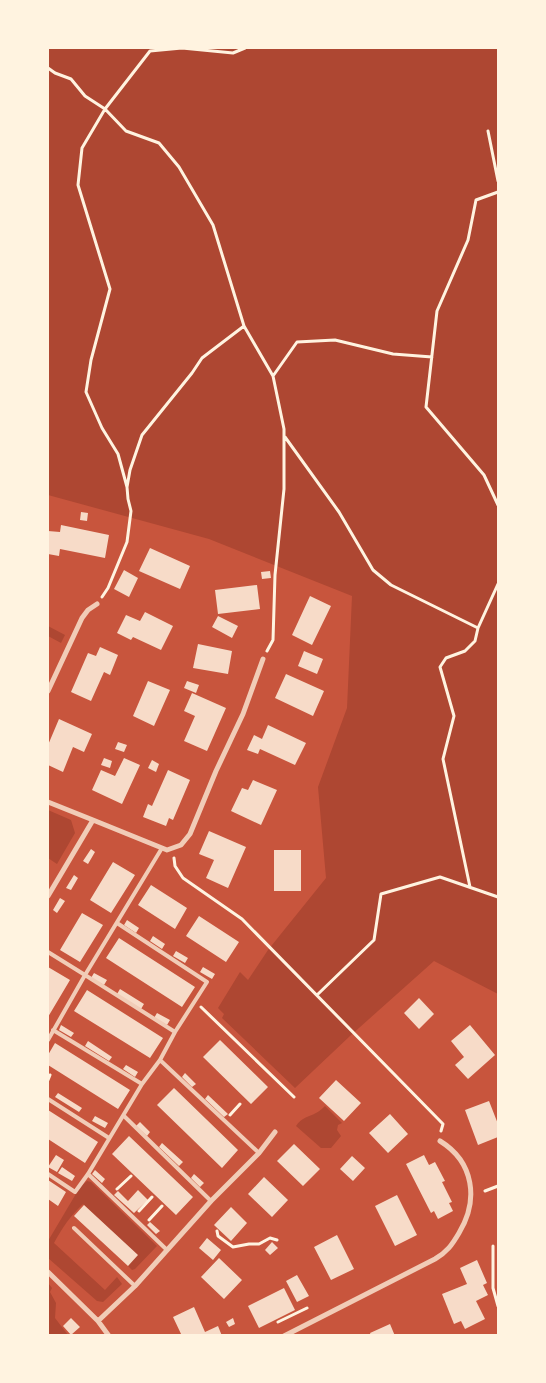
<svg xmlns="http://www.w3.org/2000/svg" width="546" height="1383" font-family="Lato,sans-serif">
<rect width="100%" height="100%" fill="#c8553d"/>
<path fill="#ae4732" d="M48,48h450v946l-64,-33 -84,75 -55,52 -73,-70 2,-4 -6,-6 22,-36 8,8 20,-30 58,-72 -8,-91 29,-79 5,-112 -143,-57 -161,-44z
M48,626l17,9 -4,8 -13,-7z
M48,810l23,10 4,13 -18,31 -9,-6z
M325,1106l17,17 -4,2 -1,5 4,6 -10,12h-10l-25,-22c8,-12 18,-8 29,-20z
M87,1181l4,1 66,64 -22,23 -3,1 -4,-4 9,-11 -54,-51c-12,11 -21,24 -29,39l51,47 12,-13 5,7 -19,18 -6,-1 -49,-43v-17l32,-54z
M48,1283l4,5 -2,4 6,11 -1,15 13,17h-20z"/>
<path fill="#f7dbc8" d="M81,512l7,1 -1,8 -7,-1z
M61,525l48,10 -4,23 -45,-9 -1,7 -11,-2v-23l12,1z
M150,548l40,18 -10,23 -41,-18z
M124,570l14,8 -9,19 -15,-8z
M270,571l1,7 -9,1 -1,-7z
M257,585l3,24 -42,5 -3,-24z
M310,596l21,10 -19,39 -20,-10z
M145,612l28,14 -12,24 -28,-13 -2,3 -14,-7 9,-18 14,6z
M218,616l20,10 -6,12 -20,-11z
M198,644l34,7 -4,23 -35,-6z
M100,647l18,8 -8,20 -6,-3 -13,29 -20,-9 17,-39 8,3z
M304,651l19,8 -6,15 -19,-8z
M286,674l38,17 -11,25 -38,-18z
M148,681l22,9 -16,36 -21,-10z
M187,681l12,4 -3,8 -12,-5z
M192,693l34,15 -19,43 -23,-10 11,-25 -11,-5z
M59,719l33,15 -8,18 -11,-5 -10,25 -15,-7v-20z
M268,725l38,18 -11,22 -35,-16 -2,5 -11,-4 7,-15 8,4z
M118,742l9,3 -3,7 -9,-3z
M104,758l8,3 -2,7 -9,-3z
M124,758l16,7 -18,39 -30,-14 9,-20 14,6z
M152,760l7,4 -3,8 -8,-4z
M168,770l22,10 -17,40 -4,-2 -3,8 -23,-9 5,-13 4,2z
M253,780l24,10 -16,35 -30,-14 11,-23 6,2z
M209,831l37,16 -18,41 -22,-10 8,-18 -15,-6z
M91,849l4,3 -7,12 -5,-3z
M274,850h27v41h-27z
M113,862l22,13 -24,38 -21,-13z
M74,875l4,3 -7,12 -5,-2z
M151,885l36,23 -12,21 -37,-24z
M60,898l5,3 -8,12 -4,-3z
M82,913l21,12 -23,37 -20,-12z
M199,916l40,26 -13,20 -40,-26z
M127,920l12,8 -3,5 -12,-8z
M153,936l12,8 -3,5 -12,-8z
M119,938l76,49 -13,20 -76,-49z
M176,951l12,7 -3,5 -12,-7z
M48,967l22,13 -22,37z
M203,967l12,7 -3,5 -12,-7z
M94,973l13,7 -3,5 -13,-7z
M120,989l24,15 -3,5 -24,-15z
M87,990l76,48 -13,20 -76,-47z
M419,998l15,16 -15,15 -15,-16z
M157,1013l13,7 -3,5 -13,-7z
M61,1025l13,8 -3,4 -12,-7z
M470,1025l25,30 -27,24 -13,-14 9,-8 -13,-16z
M220,1040l48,47 -17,17 -48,-47z
M88,1041l24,16 -3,4 -24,-15z
M55,1043l75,47 -12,19 -70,-44v-10z
M126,1065l12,7 -3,5 -12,-8z
M185,1073l11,11 -4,3 -10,-10z
M336,1080l25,23 -17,18 -25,-23z
M174,1088l64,62 -16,18 -65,-63z
M58,1093l24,15 -3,4 -24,-15z
M208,1095l20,19 -4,3 -19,-18z
M489,1101l9,23v13l-20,8 -13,-35z
M48,1110l50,32 -13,21 -37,-24z
M390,1114l18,20 -20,19 -19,-20z
M95,1116l13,7 -3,5 -13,-7z
M140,1122l10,10 -3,4 -11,-10z
M129,1136l64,61 -17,18 -64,-61z
M162,1143l21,19 -4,4 -20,-19z
M294,1144l26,25 -17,17 -26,-25z
M56,1155l8,5 -7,12 -9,-5z
M424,1155l5,10 6,-3 10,19 -3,1 10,20 -3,1 4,8 -15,8 -4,-8 -3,2 -25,-49z
M352,1156l13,12 -12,13 -13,-12z
M62,1167l13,9 -3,5 -14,-8z
M95,1170l10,9 -3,4 -10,-9z
M194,1174l10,9 -4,4 -9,-9z
M264,1177l24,23 -16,17 -24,-23z
M48,1180l18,12 -8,14 -10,-7z
M138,1190l10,10 -14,13 -20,-18 4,-4 10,10z
M397,1195l20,40 -22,11 -20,-40z
M84,1205l54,50 -10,11 -54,-50z
M231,1207l16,16 -16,18 -17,-16z
M150,1222l10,9 -4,3 -9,-9z
M337,1235l17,34 -23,11 -17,-33z
M207,1238l14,12 -8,10 -14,-12z
M272,1242l6,6 -8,7 -5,-5z
M219,1258l23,22 -18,19 -23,-22z
M477,1260l10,23 -4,2 5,10 -12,6 9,18 -20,10 -4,-8 -7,3 -12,-30 25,-10 -7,-16z
M297,1275l12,21 -12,6 -11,-21z
M284,1288l11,22 -36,18 -11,-22z
M194,1307l11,25 13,-6 4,10h-40l-9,-19z
M71,1318l9,9 -9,8 -8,-9z
M233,1318l2,6 -6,3 -3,-5z
M390,1324l5,12h-24l-1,-3z"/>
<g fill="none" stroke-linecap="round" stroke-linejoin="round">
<path stroke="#fff3e0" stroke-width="3" d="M48,68l7,5 16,6 14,17 20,13 21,22 33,12 20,24 34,58 31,101 29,50 11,53v60l-9,86 -2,65 -6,11
M488,131l10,50
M498,192l-22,8 -8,40 -31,71 -11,96 58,68 14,30
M273,376l24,-34 38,-2 58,14 39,3
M285,437l54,75 34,58 18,15 87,43 20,-44
M127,487l-9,-33 -16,-26 -16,-36 5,-32 19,-71 -32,-104 4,-37 23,-39 45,-58 32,-3 51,5 12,-5
M102,597l6,-9 19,-46 4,-31 -3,-12 -1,-12 3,-17 12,-35 50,-62 10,-15 42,-32
M174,858l1,8 8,12 59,41 201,205 -2,7
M470,887l-27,-128 11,-43 -14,-49 6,-9 19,-7 10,-10 3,-13
M317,995l57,-55 7,-46 59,-17 58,20
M201,1007l93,90
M48,1080l2,-5
M230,1115l10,-11
M117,1189l14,-13
M485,1191l13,-5
M139,1211l13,-14
M149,1220l13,-14
M217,1231l1,5 15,11 16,-3h10l11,-6 7,2
M493,1246v42l5,18
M278,1322l29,-14"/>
<path stroke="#f1ccb7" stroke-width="4" d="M162,848l-77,127 90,57
M48,952l37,23 -37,65
M53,1030l89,54
M160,1060l99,93
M48,1099l61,39
M124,1116l87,85
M48,1174l27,18 13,-18 54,-90 18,-24 15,-28 32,-50 -90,-59
M88,1174l79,76
M74,1228l61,58"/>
<path stroke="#f1ccb7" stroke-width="5" d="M48,691l34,-73 6,-8 9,-6
M48,802l45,18 -45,76
M93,820l74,30 14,-5 9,-11 26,-63 27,-57 20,-55
M48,1272l50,49 11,15
M98,1321l37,-35 76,-85 48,-48 16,-21
M284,1336l151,-77c12,-7 17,-14 24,-26 20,-33 15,-71 -19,-92"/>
</g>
<rect width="546" height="1383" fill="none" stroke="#fff3e0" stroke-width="98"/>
</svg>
